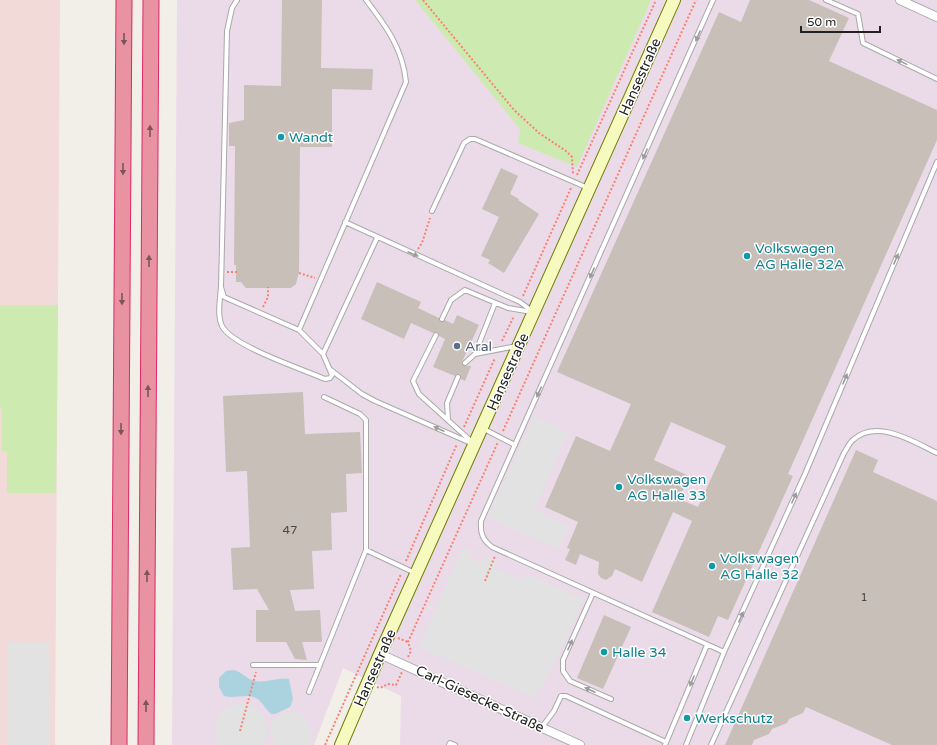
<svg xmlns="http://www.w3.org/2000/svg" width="937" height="745" font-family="'Varela Round',sans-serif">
<rect width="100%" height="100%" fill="#f2efe9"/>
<path fill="#f2dad9" d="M0,0h60l-5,745h-55z"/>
<path fill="#ebdbe8" d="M177,0h760v745h-537l1,-49 -58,-28 -29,77h-142z"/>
<path fill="#cdebb0" d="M415,0h236l-74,167 -59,-24 2,-14z
M0,305h58l-2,188h-49v-42h-5v-43l-2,-1z"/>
<path fill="#e2e2e2" d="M534,416l34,16 -34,78 35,16 -10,23 -71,-31z
M463,547l8,3 -2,8 12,6 4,-9 12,6 -3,7 29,13 4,-7 57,25 -27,59 -22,40 -116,-51z
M8,642h42v103h-42z
M239,703l10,1 10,6 5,9 4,10 -2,10 -4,6h-43l-3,-3 -2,-10 1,-11 6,-9 8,-6z
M293,712l8,2 7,5 4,16 -2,8 -2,2h-34l-4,-13 2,-9 13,-10z"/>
<path fill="#aad3df" d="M233,670c9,1 13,10 23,11 11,2 21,-4 33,-2l4,20 -3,8 -15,7h-4c-6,-5 -9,-13 -15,-16 -10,-5 -21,1 -32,-2l-5,-9v-9l7,-7z"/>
<path fill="#c7bfb8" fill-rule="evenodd" d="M282,0h40l-1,68 52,1 -1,21 -40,-1v58h-32l-1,125 -3,12 -5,4h-45l-5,-6h-5v-17h-2l1,-119h-6v-23l15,-3v-35l37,1z
M750,0h59l40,18 -20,43 108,49v30l-149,334 5,2 -65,144 -10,-4 -9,21 -57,-25 40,-91 -19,-9 -31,70 -27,-13 -3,7 -6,4 -5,-2 -3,-4 1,-12 -19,-8 -4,11 -11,-5 5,-11 -3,-1 11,-26 -33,-15 31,-71 34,15 21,-47 -74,-32 162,-360 22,10zM671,422l55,24 -28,61 -19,-8 10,-23 -35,-16z
M501,168l17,8 -8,18 9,5 -1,1 21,14 -35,59 -16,-10 2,-3 -9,-4 18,-39 -17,-8z
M377,282l44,20 -3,6 21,10 2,4 4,-2 8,4 4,-9 22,10 -17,37 2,4h7l-6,15 -4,-2 -1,-5 -5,2 -22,-9 12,-28 -6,-3 -1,-4 -5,1 -22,-10 -7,16 -43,-20z
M303,392l2,42 55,-2 2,41 -16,1 1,38 -16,1 1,37 -20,1 2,38 -24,1 5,21 25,-1 2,32h-20l5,18 -12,-1 -9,-17h-30v-32h13l-12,-21 -24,1 -2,-42 19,-1 -3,-76 -21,1 -3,-76z
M856,450l22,10 -5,12 64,29v244h-45l-86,-38 -3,6 -14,6 -2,4 -15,6 -3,5 -15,6 -2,5h-27z
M604,615l27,12 -28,62 -26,-11z"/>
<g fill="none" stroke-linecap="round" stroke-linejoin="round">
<defs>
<path id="service" d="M713,0l-232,521c-1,13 2,19 11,26l232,105
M826,0l32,14 5,29 74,36
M432,211l32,-68 6,-4h5l113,49
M345,222l175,80 12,9
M221,287c-1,12 -4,28 1,39 10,20 80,43 103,53l5,-1 2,-3 -9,-21 -24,-24 -75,-33 -3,-10 6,-256 5,-23 5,-8
M495,303l-20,51 42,-8
M442,319l9,-19 14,-10 43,18 24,4
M299,330l107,-248c-3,-33 -20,-56 -40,-82
M436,335l-23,46 6,13 53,48
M323,354l54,-116
M465,363l10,-9
M331,370l31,24 13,7 98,43
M324,397l36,17 6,6v130
M448,420l-1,-17 11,-26
M484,429l31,16
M593,593l-30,67v11l7,10 41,18
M253,665h67
M309,692l57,-142 49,23
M542,727l12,-16 7,-15h5l100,46
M449,745l1,-2 5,2
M665,745l42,-100
M686,745l38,-93 81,-178 132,-312
M711,745l133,-292c3,-4 5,-10 9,-13 24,-22 61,2 84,13"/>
<path id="minor" d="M900,0l37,17
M380,654l200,91"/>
<path id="secondary" d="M341,745l39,-91 294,-654"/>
<path id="motorway" d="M119,745l5,-745
M146,745l5,-745"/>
</defs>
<use href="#service" stroke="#a9a9a9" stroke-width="6"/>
<use href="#minor" stroke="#a9a9a9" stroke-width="10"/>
<use href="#secondary" stroke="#707d05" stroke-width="14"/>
<use href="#motorway" stroke="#dc2a67" stroke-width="17"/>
<path stroke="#fa8072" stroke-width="2" stroke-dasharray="2 2" stroke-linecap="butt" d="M423,0l91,110 25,23 27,18 6,6 1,17
M577,175l79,-175
M418,249l4,-6 8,-25
M227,272h11
M299,273l16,5
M523,296l48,-108
M263,307l5,-10v-10
M502,341l12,-25
M464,427l31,-69
M503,431l193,-431
M406,561l51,-117
M485,581l10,-25
M398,638l10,4
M408,657l3,-6 -3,-9 90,-200
M377,687l3,1 8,-4 8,1 6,-13
M240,731l16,-59
M325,745l76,-171"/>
<use href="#service" stroke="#fff" stroke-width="4"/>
<use href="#minor" stroke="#fff" stroke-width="8"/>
<use href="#secondary" stroke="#f7fabf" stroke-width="12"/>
<use href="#motorway" stroke="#e892a2" stroke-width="15"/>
</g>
<defs><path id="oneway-solid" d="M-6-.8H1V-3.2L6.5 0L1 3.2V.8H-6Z"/></defs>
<g fill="#9c9c9c">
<use href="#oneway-solid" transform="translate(698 36) rotate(114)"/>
<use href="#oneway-solid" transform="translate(902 62) rotate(-154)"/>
<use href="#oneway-solid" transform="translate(645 154) rotate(114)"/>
<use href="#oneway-solid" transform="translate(413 254) rotate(23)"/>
<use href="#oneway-solid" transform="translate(896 259) rotate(-67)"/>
<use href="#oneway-solid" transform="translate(592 273) rotate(114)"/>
<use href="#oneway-solid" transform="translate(845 379) rotate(-67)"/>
<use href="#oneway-solid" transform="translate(539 392) rotate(114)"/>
<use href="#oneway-solid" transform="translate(439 429) rotate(-156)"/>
<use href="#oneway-solid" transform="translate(794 498) rotate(-66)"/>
<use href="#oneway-solid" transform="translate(741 617) rotate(-66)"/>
<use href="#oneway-solid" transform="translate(570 645) rotate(-66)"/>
<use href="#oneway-solid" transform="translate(692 681) rotate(113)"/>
<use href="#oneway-solid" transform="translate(590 690) rotate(-156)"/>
</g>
<g fill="#7b545c">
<use href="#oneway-solid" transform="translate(124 39) rotate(90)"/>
<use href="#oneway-solid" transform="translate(150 131) rotate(-90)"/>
<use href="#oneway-solid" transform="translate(123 169) rotate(90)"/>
<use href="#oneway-solid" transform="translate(149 261) rotate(-90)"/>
<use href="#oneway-solid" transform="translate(122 299) rotate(90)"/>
<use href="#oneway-solid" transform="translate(148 391) rotate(-90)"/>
<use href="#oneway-solid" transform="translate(121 429) rotate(90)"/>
<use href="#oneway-solid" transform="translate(147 576) rotate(-90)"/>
<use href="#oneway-solid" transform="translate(146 706) rotate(-90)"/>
</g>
<g fill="#0f9aa8" stroke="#fff" stroke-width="1.5">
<circle cx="281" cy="137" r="4"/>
<circle cx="747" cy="256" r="4"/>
<circle cx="619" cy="487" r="4"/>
<circle cx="712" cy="566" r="4"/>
<circle cx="604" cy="652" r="4"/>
<circle cx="687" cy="718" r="4"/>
</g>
<circle fill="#5c6f8a" stroke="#fff" stroke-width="1.5" cx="457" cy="346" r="4"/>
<g text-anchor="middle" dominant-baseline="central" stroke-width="3" stroke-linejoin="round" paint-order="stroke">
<g font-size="12" fill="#4b4948">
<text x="290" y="530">47</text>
<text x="864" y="597">1</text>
</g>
<g font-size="14" fill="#222" stroke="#fff">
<text transform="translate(640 77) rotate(-66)">Hansestraße</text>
<text transform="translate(508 372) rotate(-66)">Hansestraße</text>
<text transform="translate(375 668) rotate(-66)">Hansestraße</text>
<text transform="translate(480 699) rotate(25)">Carl-Giesecke-Straße</text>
</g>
<g font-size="14" fill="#0d838f" stroke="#fff" text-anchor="start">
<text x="289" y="137">Wandt</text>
<text x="755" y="248">Volkswagen<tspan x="755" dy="16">AG Halle 32A</tspan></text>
<text x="627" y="479">Volkswagen<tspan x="627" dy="16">AG Halle 33</tspan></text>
<text x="720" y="558">Volkswagen<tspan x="720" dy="16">AG Halle 32</tspan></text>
<text x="612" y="652">Halle 34</text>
<text x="695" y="718">Werkschutz</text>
</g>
<g font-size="14" fill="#4e5e75" stroke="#fff" text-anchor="start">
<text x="465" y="346">Aral</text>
</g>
</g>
<path d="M801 26v6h79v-6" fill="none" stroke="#222222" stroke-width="2"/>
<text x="807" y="26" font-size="12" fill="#222222" stroke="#ffffff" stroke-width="3" paint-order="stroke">50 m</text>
</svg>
